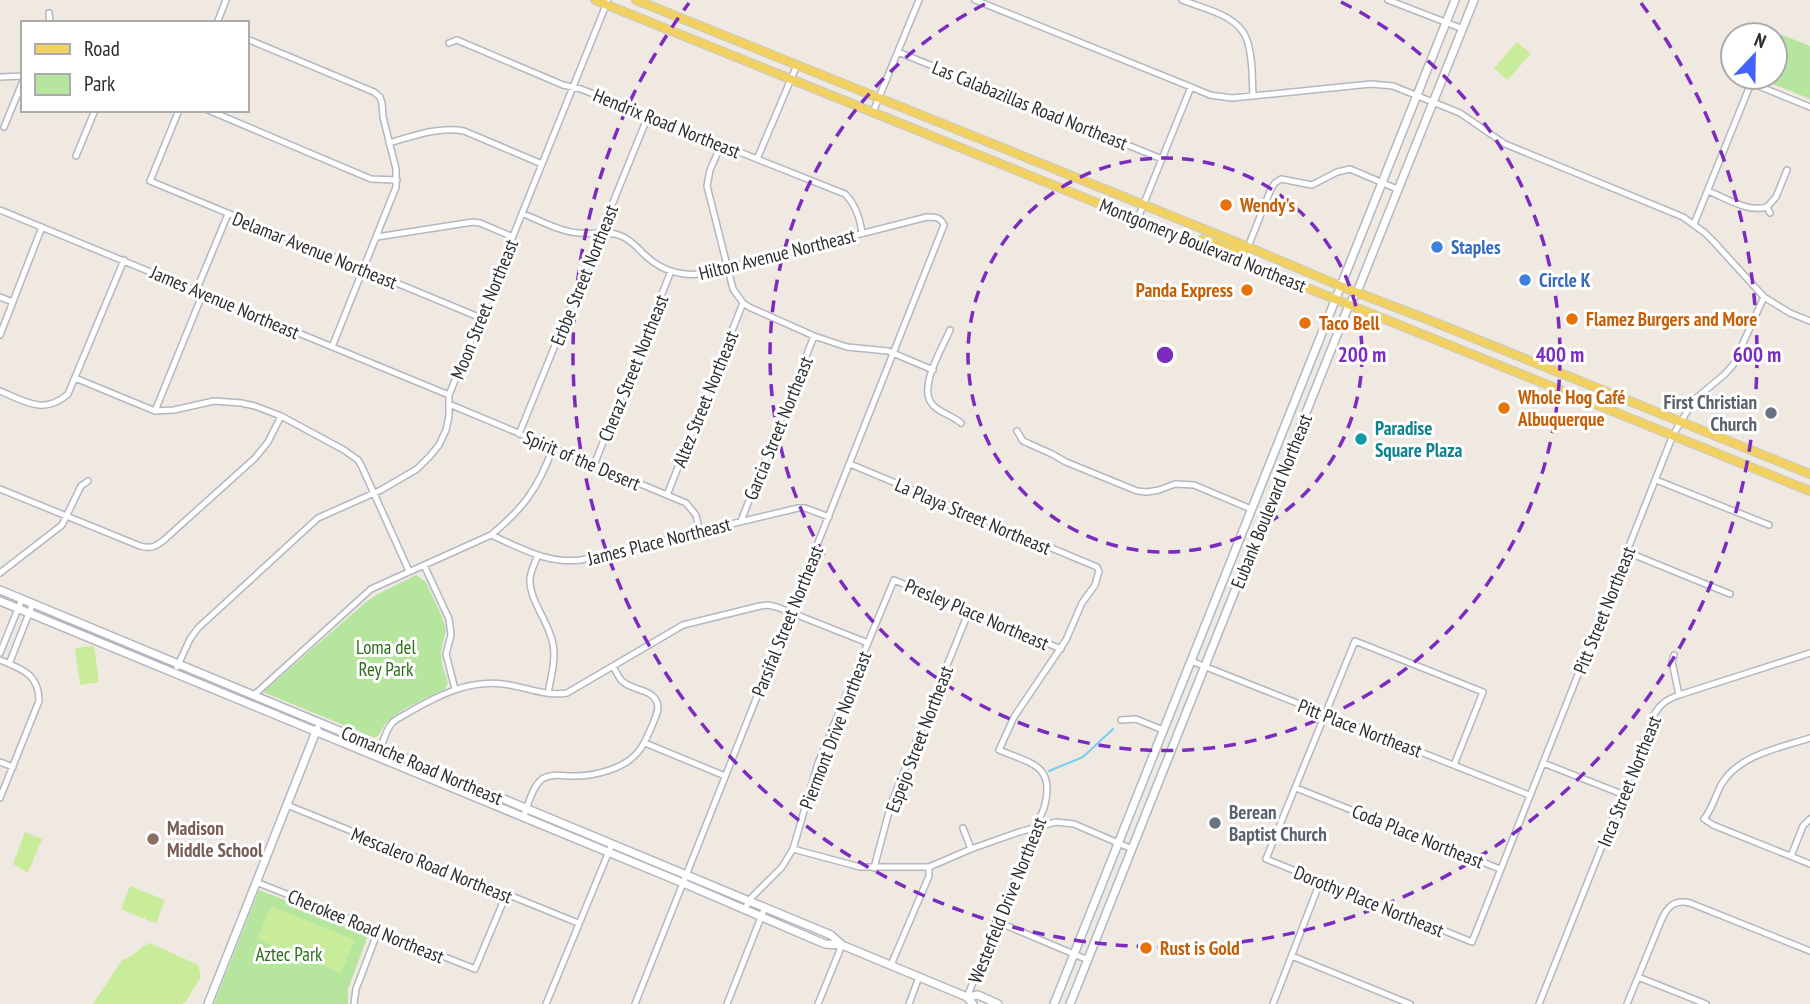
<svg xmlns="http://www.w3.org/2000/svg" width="1810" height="1004" font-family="'PT Sans Narrow',sans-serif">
<rect width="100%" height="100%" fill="#efe9e1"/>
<path fill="#b6e59e" d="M1770,30l40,16v53l-52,-21 17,-1v-18l4,-7 -4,-11v-6h-8z
M416,575l10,7 17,37 3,11 -5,21 1,13 6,19 -3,6c-17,9 -42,18 -56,31 -7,6 -7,13 -14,18l-112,-46 103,-90 12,-8z
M259,890l110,43 -21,56v15h-134z"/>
<path fill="#c9ec9a" d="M1517,42l14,12 -24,26 -13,-12z
M94,646l5,36 -19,3 -5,-37z
M25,832l17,7 -14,34 -15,-9z
M130,886l35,14 -9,23 -11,-4 1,-5 -2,5 -23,-10z
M271,906l84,34 -14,33 -84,-34z
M150,943l48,22 3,11 -14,24 -5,4h-89l29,-44c14,-4 15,-12 28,-17z"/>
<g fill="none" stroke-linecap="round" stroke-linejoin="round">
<path stroke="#75cff0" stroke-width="2" d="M1049,771l34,-14 30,-28"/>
<defs>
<path id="street" d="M975,0l216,87 19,8 22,3 139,-14 22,2 67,27 45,31 178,73 22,16 9,9 50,55 26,16 20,8
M1182,0c22,9 57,15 65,40 6,17 5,38 6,56
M1388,0l75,29
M49,13l1,10
M217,23l9,-23
M247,39l127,53 6,5 2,6 1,14 13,52v18l-64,160
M449,43l8,-3 106,45 18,4 264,105c11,11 15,24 17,39
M898,52l264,107
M0,77l23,-1
M179,110l-29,71 331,137
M208,110l163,69 26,1
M873,112l46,-112
M4,127l19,-46
M389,143c24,-7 51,-17 75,-12l78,33
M721,145l-11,25 -3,16 26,103 10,14 6,4 65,29 33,11 41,4 45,19
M76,156l19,-46
M757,159l40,-94
M1708,191c18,7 40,22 59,16
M0,210l449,185
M1770,213l-3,-6 9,-10 11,-27
M523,214c17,6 37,18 56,19 14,2 29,-3 42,3 11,4 17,13 25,20 18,17 42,22 65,16l216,-55c9,0 13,0 17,8l-309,779
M1138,218l53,-131
M1694,224l57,-141 59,24
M377,237l96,-15 7,1 33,14
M1248,247l23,-58 4,-6 6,-4 31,6 25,-13 13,-3 47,20
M196,291l32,-77
M0,297l13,5
M950,330c-8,19 -32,57 -18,74 7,9 20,11 29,19
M0,335l42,-108
M75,378l80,33 19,-1 40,-9 27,2 14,3 26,10 63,34 14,10 4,7 47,104
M0,391c26,11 44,24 68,3l56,-134
M449,404l237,99 10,12 3,15
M155,411l48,-118
M1017,431l6,10 29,13 14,8 71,29 10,1 12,-2 16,-6 19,1 57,24
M519,434l129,-318
M850,464l247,103 2,4 -4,14 -13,18 -16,37 -52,77 -15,33c33,14 57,15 45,58l-77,189
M594,465l77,-194
M1656,480l113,45
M0,489l140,57c11,3 15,1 24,-6l91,-82 13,-16 13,-26
M667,495l76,-192
M741,521l73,-185
M491,535c30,13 56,29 90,25l217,-52h7l24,9
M1627,552l103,42
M538,555c-3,8 -9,18 -8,27 1,21 19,40 23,62 3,16 -2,33 -5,49
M424,565l25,54 2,16 -5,19 9,35
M0,573l62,-48 19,-39 7,-5
M0,653l22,-54
M1674,655l-2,7 7,33
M0,660c22,9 39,14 39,41l-39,97
M1191,661l338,134
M9,664l24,-61
M177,667l13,-28 8,-11 120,-110 63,-28 36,-21 13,-13 9,-11 7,-15 3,-14v-21l159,-395
M254,695l117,-106 120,-54c33,-27 47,-47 62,-87
M1121,720l15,-1 27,11
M1810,738c-31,10 -72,17 -89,47 -6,12 -9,24 -17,34l9,6 97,39
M645,743l80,33
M381,747c3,-8 5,-17 11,-24 5,-5 13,-8 19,-12 28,-16 58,-31 92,-27 20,2 43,13 64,9l116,-68 77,-19 8,-1 9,2 91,36
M0,762l13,5
M1543,763l79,31
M1454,765l29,-73 -128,-51 -89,218 206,83 201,-507 21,-35 31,-26 8,-9 31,-68
M1296,788l204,81
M287,805l291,118
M523,818c5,-12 9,-31 19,-39 9,-6 22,-3 32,-3 21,0 50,-7 64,-24 6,-7 9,-15 13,-24 3,-8 9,-17 6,-26 -6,-14 -26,-11 -36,-22 -3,-4 -6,-10 -8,-14
M963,828l8,21
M793,849l67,18h69l42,-18 48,-17 37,-10 18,2 58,25
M1791,856l12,-30 7,-7
M874,868l17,-64 78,-193
M256,882l219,87 31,-74
M745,910l4,-10 33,-33 11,-18 25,-86 76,-183 167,69
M998,922l90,38
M1292,956l118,48
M891,965l38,-89v-9
M1638,977l68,27
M354,1004l2,-15 22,-58
M546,1004l66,-160
M727,1004l38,-97
M818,1004l24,-59
M909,1004l10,-27
M1273,1004l47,-122
M1539,1004l116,-291c6,-10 13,-14 24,-18l131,-42
M1627,1004l34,-83c6,-14 13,-22 29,-18l120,48"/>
<path id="secondary" d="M0,590l831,345 10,9
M0,601l683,282 142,61 17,1 125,52 6,7
M967,997l11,-2 20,9
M208,1004l109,-275
M1054,1004l401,-1004
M1070,1004l279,-699 8,-13 117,-292"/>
<path id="primary" d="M595,0l1215,491
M636,0l612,247 92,39 89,34 381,154
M1198,243l5,-4 39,14 6,-6"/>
</defs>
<use href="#street" stroke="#b4b7c1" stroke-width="8"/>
<use href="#secondary" stroke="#b4b7c1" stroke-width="10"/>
<use href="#primary" stroke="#c9c9c9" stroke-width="10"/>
<use href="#street" stroke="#fff" stroke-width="5"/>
<use href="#secondary" stroke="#fff" stroke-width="7"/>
<use href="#primary" stroke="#f2d163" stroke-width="8"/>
</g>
<g fill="none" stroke="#7b2cbf" stroke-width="3.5" stroke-dasharray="12 9">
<circle cx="1165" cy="355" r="197"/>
<path d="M1341 2A395 395 0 1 1 989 2"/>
<path d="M1641 3A592 592 0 1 1 689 3"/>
</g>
<g fill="#e8710a" stroke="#fff" stroke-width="2.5">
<circle cx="1226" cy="205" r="7"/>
<circle cx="1247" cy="290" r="7"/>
<circle cx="1572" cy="319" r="7"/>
<circle cx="1305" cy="323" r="7"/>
<circle cx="1504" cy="408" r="7"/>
<circle cx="1146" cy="948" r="7"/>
</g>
<g fill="#3f7fe0" stroke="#fff" stroke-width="2.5">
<circle cx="1437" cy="247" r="7"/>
<circle cx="1525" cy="280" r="7"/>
</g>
<g fill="#6b7280" stroke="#fff" stroke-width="2.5">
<circle cx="1771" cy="413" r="7"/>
<circle cx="1215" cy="823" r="7"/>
</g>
<circle fill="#0f9aa8" stroke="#fff" stroke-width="2.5" cx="1361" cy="439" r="7"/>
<circle fill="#8d6e63" stroke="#fff" stroke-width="2.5" cx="153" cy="839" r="7"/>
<g text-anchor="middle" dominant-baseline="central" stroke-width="6" stroke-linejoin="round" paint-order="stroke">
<g font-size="19" fill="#2e2e2e" stroke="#fff">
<text transform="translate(1030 105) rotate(22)">Las Calabazillas Road Northeast</text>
<text transform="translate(667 123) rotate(22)">Hendrix Road Northeast</text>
<text transform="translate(1203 245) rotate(22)">Montgomery Boulevard Northeast</text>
<text transform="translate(315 250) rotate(22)">Delamar Avenue Northeast</text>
<text transform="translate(777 254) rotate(-14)">Hilton Avenue Northeast</text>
<text transform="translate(584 275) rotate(-68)">Erbbe Street Northeast</text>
<text transform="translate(225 302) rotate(23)">James Avenue Northeast</text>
<text transform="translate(484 309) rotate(-68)">Moon Street Northeast</text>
<text transform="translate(633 368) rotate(-68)">Cheraz Street Northeast</text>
<text transform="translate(705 399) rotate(-68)">Altez Street Northeast</text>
<text transform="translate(778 428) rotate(-68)">Garcia Street Northeast</text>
<text transform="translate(582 460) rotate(23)">Spirit of the Desert</text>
<text transform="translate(1271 501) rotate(-68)">Eubank Boulevard Northeast</text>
<text transform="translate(973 516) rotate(23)">La Playa Street Northeast</text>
<text transform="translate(659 541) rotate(-14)">James Place Northeast</text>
<text transform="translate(1604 610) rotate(-68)">Pitt Street Northeast</text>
<text transform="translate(977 614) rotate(23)">Presley Place Northeast</text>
<text transform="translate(787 621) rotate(-68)">Parsifal Street Northeast</text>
<text transform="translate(1360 728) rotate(21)">Pitt Place Northeast</text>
<text transform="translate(835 730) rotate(-69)">Piermont Drive Northeast</text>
<text transform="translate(919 739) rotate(-69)">Espejo Street Northeast</text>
<text transform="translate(422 765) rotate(23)">Comanche Road Northeast</text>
<text transform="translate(1629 781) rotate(-68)">Inca Street Northeast</text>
<text transform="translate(1418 836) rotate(22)">Coda Place Northeast</text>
<text transform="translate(432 865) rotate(22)">Mescalero Road Northeast</text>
<text transform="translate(1007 900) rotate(-68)">Westerfeld Drive Northeast</text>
<text transform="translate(1369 901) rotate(22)">Dorothy Place Northeast</text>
<text transform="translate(366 926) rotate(22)">Cherokee Road Northeast</text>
</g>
<g font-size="19" font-weight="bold" fill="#c56008" stroke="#fff" text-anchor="start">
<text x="1240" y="205">Wendy's</text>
<text x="1233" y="290" text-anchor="end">Panda Express</text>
<text x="1586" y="319">Flamez Burgers and More</text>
<text x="1319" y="323">Taco Bell</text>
<text x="1518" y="397">Whole Hog Café<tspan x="1518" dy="22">Albuquerque</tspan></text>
<text x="1160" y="948">Rust is Gold</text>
</g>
<g font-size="19" font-weight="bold" fill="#366cbe" stroke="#fff" text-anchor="start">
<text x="1451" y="247">Staples</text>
<text x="1539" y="280">Circle K</text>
</g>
<g font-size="19" font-weight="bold" fill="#5b616d" stroke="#fff" text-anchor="end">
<text x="1757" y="402">First Christian<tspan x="1757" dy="22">Church</tspan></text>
<text x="1229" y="812" text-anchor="start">Berean<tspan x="1229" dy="22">Baptist Church</tspan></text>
</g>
<g font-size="19" font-weight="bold" fill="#0d838f" stroke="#fff" text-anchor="start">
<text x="1375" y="428">Paradise<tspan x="1375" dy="22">Square Plaza</tspan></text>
</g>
<g font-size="19" fill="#2c6e1b" stroke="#fff">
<text x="386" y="647">Loma del<tspan x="386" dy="22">Rey Park</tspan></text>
<text x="289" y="954">Aztec Park</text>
</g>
<g font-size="19" font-weight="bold" fill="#785e54" stroke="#fff" text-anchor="start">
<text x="167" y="828">Madison<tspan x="167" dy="22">Middle School</tspan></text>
</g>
</g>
<circle cx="1165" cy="355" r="10" fill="#7b2cbf" stroke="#fff" stroke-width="3.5"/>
<g font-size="21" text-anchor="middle" font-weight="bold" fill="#7b2cbf" stroke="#fff" stroke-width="6" stroke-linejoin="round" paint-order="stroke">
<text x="1362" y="362">200 m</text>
<text x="1560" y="362">400 m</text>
<text x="1757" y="362">600 m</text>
</g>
<rect x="21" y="21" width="228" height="91" fill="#ffffff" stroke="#ababab" stroke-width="2"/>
<rect x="35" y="44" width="35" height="10" fill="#f2d163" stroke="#ababab" stroke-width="2"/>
<text x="84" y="56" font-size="21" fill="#2e2e2e">Road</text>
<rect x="35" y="74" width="35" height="21" fill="#b6e59e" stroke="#ababab" stroke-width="2"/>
<text x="84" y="91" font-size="21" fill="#2e2e2e">Park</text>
<g transform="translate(1754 56) rotate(22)"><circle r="33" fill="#ffffff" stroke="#ababab" stroke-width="2"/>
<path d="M0-5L12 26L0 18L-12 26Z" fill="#4264fb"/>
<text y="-10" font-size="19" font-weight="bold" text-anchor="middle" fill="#2e2e2e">N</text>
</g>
</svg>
